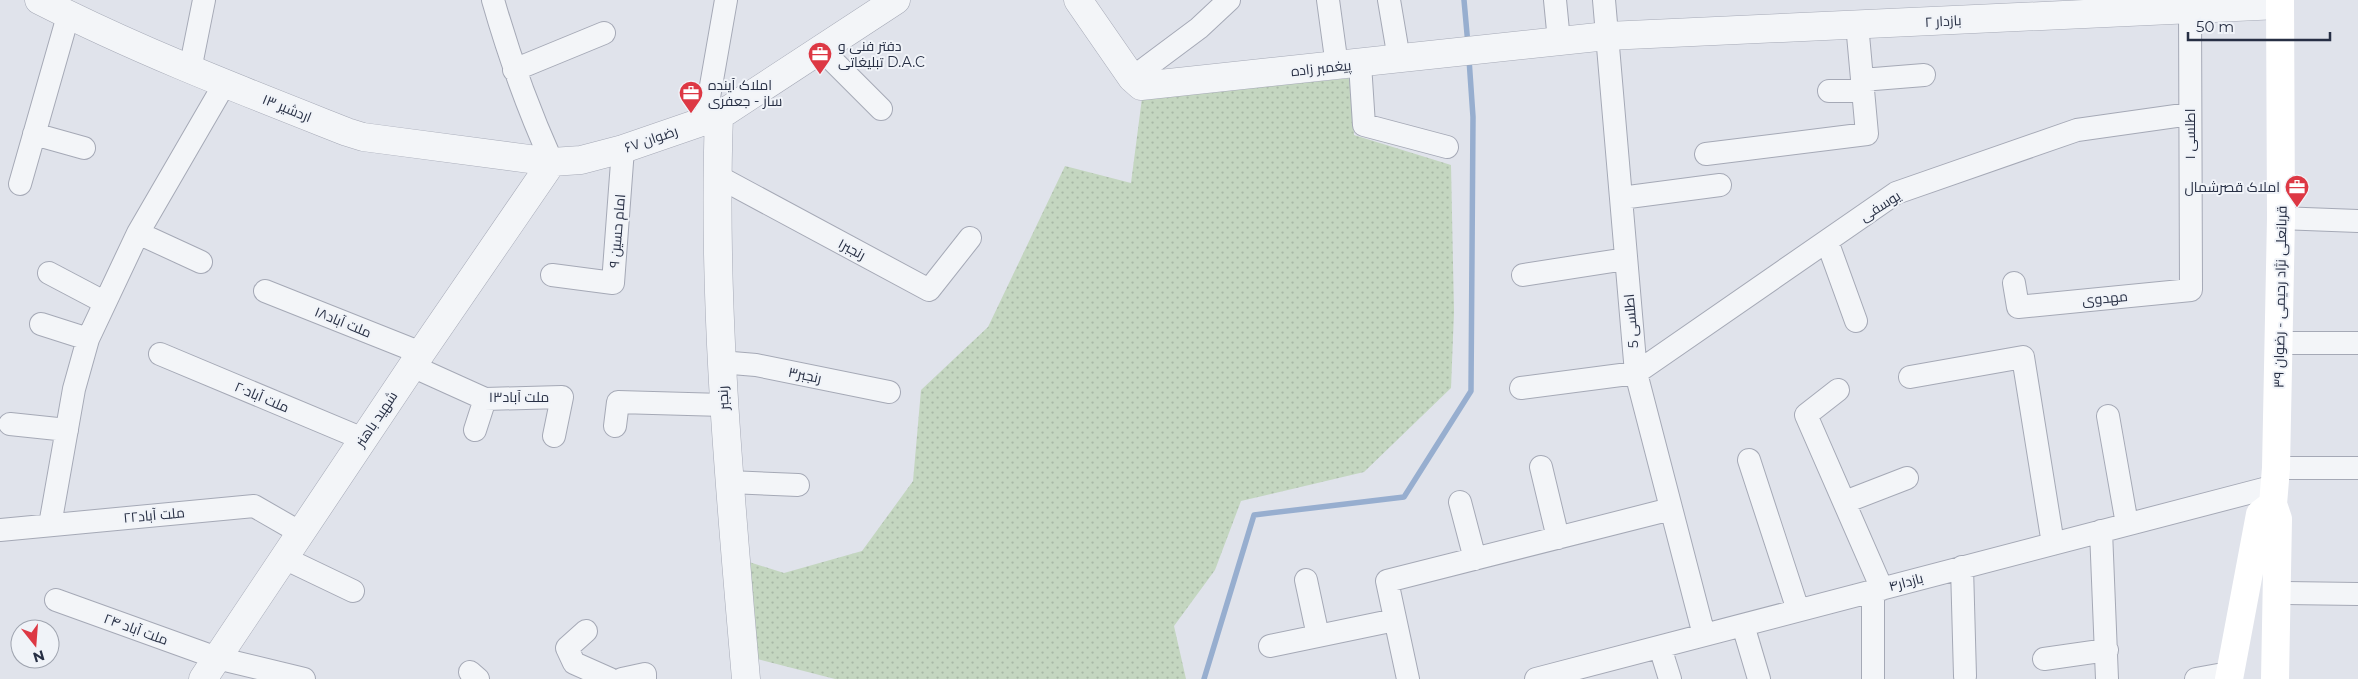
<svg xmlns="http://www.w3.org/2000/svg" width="2358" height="679" font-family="Montserrat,Cairo,sans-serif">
<defs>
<pattern id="grass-dots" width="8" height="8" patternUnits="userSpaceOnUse" patternTransform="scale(1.25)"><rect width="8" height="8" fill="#c4d6c0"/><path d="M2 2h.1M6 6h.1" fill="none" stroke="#a8b8a6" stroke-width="1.8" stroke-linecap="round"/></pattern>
</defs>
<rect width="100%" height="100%" fill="#e0e3eb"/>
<path fill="url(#grass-dots)" d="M1352,78l2,57 97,30 3,147 -3,76 -87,84 -123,29 -26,69 -41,56 12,53h-351l-97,-25 -8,-98 54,17 78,-22 51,-70 8,-91 67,-63 77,-161 66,17 11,-85z"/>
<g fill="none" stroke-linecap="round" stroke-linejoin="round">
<path stroke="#97aecf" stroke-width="5.5" d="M1464,0l4,45
M1204,679l50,-164 150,-18 67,-106 2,-274 -4,-58"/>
<defs>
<path id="minor" d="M493,0c16,56 35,109 59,162
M1328,0l9,66
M1389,0l10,59
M1555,0l4,41
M1604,0l32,373 68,262
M822,50l59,59
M1360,64l4,61 83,22
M190,70l14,-70
M514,70l90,-37
M1132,78l67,-50 30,-28
M1862,80l62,-5
M1829,91h34
M705,120l21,-120
M34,134l50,14
M1706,154l161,-20 -10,-110
M717,176l212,114 41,-52
M20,184l48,-168
M1621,198l99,-13
M2281,218l77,3
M138,233l63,29
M1827,241l29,80
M49,273l55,29
M552,275l61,8 10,-134
M1523,275l103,-16
M2014,283l4,24 173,-17 -1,-281
M265,291l156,62
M41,324l47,15
M2279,343h79
M160,354l203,85
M720,362l36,3 133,27
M412,366l73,33 77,-2 -8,39
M1910,377l113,-20 30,187
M1521,388l115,-15 260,-180 181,-63 113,-16
M1838,390l-32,25 76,174
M2108,416l19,108
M10,424l57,6
M615,426l3,-24 105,3
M475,430l10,-31
M1749,460l49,150
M1541,467l17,71
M2276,468h82
M729,482l69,3
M1460,502l15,57
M1845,502l62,-24
M50,525l24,-136 14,-50 50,-106 87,-150
M0,530l254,-24 47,27
M2101,531l6,148
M284,558l69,33
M1962,567l3,109
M1306,580l12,56
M2278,593l80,1
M56,600l161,58 87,21
M1743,625l16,54
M586,631l-19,17 7,15 36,16
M1270,646l125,-26
M1660,647l10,32
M2044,659l63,-9
M470,672l8,7
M622,679l23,-5v5
M1408,679l-21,-98 284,-72
M1536,679l739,-193
M1873,679v-88
M2196,679l33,-6"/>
<path id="tertiary" d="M39,0c100,51 204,91 308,132l16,5 189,25 29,-2 42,-11 96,-33 177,-116
M1078,0l54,78 9,8 466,-50 672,-31
M719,116c-7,188 11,376 27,563
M203,679l218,-326 131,-191"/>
</defs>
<use href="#minor" stroke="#a5a9b6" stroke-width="24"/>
<use href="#tertiary" stroke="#a5a9b6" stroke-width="29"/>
<use href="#minor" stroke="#f3f5f8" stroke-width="22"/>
<use href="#tertiary" stroke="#f3f5f8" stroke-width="28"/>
<path stroke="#fff" stroke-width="28" d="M2229,679l31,-165 13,-10
M2275,679l3,-160 -5,-15 3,-36 5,-250 -1,-218"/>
</g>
<defs>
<symbol id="office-pin" viewBox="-11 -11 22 30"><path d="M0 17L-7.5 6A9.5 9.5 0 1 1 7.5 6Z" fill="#dd3844" stroke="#f0f3f8"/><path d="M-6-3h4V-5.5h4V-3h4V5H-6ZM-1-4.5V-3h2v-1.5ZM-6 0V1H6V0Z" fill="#fff"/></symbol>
</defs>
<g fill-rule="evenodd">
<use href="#office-pin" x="806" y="40" width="28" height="38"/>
<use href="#office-pin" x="677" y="79" width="28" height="38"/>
<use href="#office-pin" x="2283" y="173" width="28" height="38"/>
</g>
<g text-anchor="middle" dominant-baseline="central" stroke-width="4" stroke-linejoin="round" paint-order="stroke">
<g font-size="14" fill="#272f44" stroke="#f0f3f8">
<text transform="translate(1943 21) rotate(-3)">بازدار ۲</text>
<text transform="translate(1321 68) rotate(-6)">پیغمبر زاده</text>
<text transform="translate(287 108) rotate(22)">اردشیر ۱۳</text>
<text transform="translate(2190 134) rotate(-90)">اطلسی ۱</text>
<text transform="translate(651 139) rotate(-19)">رضوان ۶۷</text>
<text transform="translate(1880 206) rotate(-32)">یوسفی</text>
<text transform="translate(617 231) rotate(-85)">امام حسین ۹</text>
<text transform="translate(852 249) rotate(28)">رنجبر۱</text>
<text transform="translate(2280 297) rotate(-89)">قربانعلی نژاد رحیمی - رضوان ۳۹</text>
<text transform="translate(2105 298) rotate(-5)">مهدوی</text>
<text transform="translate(1631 321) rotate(-95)">اطلسی 5</text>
<text transform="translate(343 322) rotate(22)">ملت آباد۱۸</text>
<text transform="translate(805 375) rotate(12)">رنجبر۳</text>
<text transform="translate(262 397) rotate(23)">ملت آباد۲۰</text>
<text x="519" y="397">ملت آباد۱۳</text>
<text transform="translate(723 398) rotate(-93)">رنجبر</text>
<text transform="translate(376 419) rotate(-56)">شهید باهنر</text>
<text transform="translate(154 515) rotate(-5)">ملت آباد۲۲</text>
<text transform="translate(1906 582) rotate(-15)">بازدار۴</text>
<text transform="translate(136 629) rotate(20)">ملت آباد ۲۴</text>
</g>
<g font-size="14" fill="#272f44" stroke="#f0f3f8" text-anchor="start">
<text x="838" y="46">دفتر فنی و<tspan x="838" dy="16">تبلیغاتی D.A.C</tspan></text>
<text x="708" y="85">املاک آینده<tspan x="708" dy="16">ساز - جعفری</tspan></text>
<text x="2280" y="187" text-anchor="end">املاک قصرشمال</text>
</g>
</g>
<g transform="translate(35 644) rotate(163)"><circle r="24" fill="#f0f3f8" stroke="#a0a5b0"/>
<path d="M0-4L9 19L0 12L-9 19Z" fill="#dd3844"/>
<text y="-8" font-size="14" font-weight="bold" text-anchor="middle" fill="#272f44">N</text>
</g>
<path d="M2188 32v8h142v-8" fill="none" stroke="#272f44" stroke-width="2.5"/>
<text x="2196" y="32" font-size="15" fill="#272f44" stroke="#f0f3f8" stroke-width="4" paint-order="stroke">50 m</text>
</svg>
